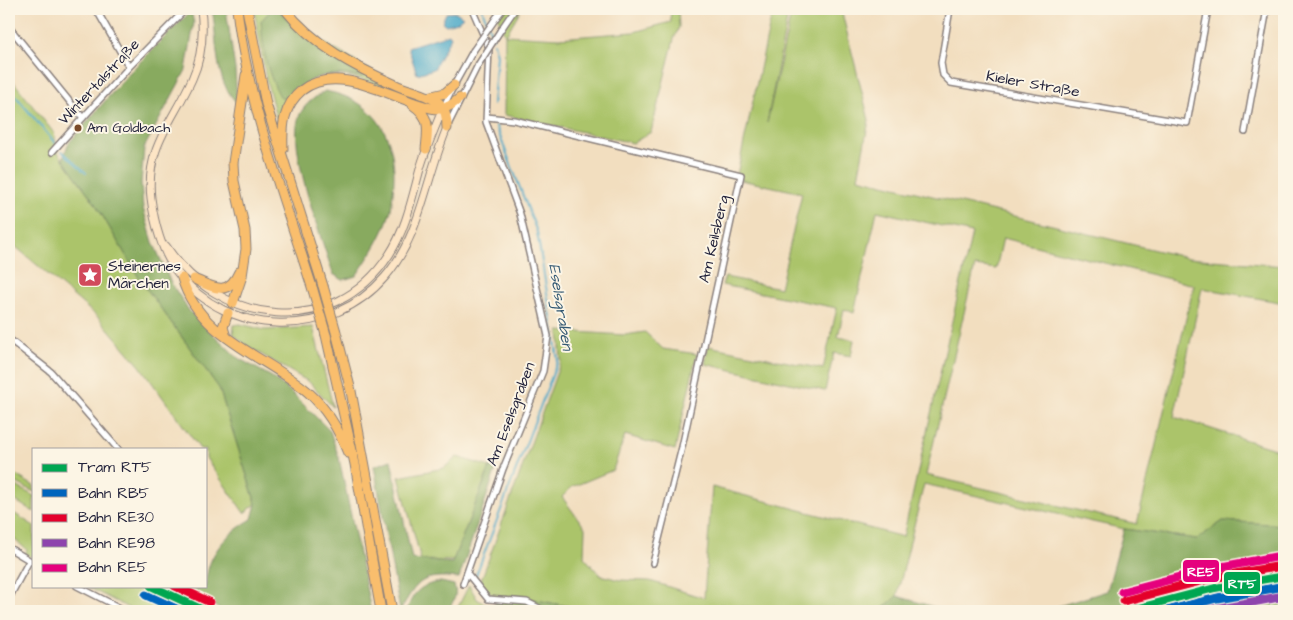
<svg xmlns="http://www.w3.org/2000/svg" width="1293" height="620" font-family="'Architects Daughter',sans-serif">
<rect width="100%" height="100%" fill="#fcf5e5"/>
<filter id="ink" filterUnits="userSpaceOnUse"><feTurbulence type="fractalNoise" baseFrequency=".02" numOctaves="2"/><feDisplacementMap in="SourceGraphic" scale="10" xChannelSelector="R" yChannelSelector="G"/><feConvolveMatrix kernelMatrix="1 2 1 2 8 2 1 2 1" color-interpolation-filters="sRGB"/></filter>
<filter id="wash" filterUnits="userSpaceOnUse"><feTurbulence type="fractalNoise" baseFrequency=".0096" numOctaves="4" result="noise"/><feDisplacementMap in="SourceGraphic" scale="20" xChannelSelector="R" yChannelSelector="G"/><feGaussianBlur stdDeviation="1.12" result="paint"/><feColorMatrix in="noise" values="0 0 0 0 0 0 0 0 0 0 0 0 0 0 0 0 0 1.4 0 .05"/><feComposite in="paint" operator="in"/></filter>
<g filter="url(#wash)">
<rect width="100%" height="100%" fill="#f2debf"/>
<path fill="#abc46a" stroke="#667352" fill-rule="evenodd" d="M254,9h18l-11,12 25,78 5,-5 -10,17 -3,13 -12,-45z
M277,9h4l16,17 111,67 -1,3c-28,-11 -57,-24 -87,-20l18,-3 25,4 1,-2 -42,-24z
M494,9h27l-15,26 53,3 75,-6 37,-10 -1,-13h8l1,18 -5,12 -23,93 -18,11 -129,-28 1,-80z
M773,9h16l-22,114 25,-114h49l28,111 -11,58 330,80 96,8v37l-82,-15 -28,129 110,35v73l-61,-4 -26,18 -73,-10 -200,-45 -27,112 -15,13 -23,2h-62l-78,-6 -1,6h-126l-76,-15 -21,1 -15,-14 81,-222 -2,-30 66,4 20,-3 18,17 34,5 -22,96 -50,-15 -12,35 -41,17 -10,10 23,31 -1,29 16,18 20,5 30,1 54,17 8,-111 191,50 69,-304 -95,-22 -23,102 -10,-4 -6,28 16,3 -3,16 -17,-3 -9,38 -120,-27 3,-18 115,23 14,-61 -115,-23 3,-8 55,11 22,-95 -66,-14zM1003,238l191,47 -57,239 -211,-49 49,-209 21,3z
M9,76l45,57 4,19 37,51 46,78 78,107 37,116 -12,9 -38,-55v-9h-6l-60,-83 -41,-48 -90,-77z
M240,324l25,6 48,-3 20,80 -24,-25 -62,-36 -14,-12 1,-9z
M457,457l33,10 -37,94 -32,-1 -22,-83 45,-9z
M9,471l25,15v6l-25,-13z
M9,482l25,14v16l-25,-15z
M9,510l25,16v32l-9,-4 2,-4 -18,-15z
M469,585l8,14 19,12h-40z
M86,586h57l52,25h-61z
M170,586h29l-5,11z"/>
<path fill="#88aa5e" stroke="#55664c" d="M212,9h14l9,60 2,34c-24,-24 -19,-63 -25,-94z
M272,9h5l45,42 42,23 -1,3c-37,-6 -49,-3 -77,22l-5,-1c-15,-26 -18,-47 -20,-77z
M191,11l3,12 -8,47 -42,78 -3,35 2,25 10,34 18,41 19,29 48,46 34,19 18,14 40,40 9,27 32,153h-146l-31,-14 5,-11h7c0,-31 20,-52 46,-67l4,-15 -37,-116 -78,-107 -46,-78 -32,-44 5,-15 62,-72z
M325,91c54,9 74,51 68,102 -1,7 -1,16 -4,23 -7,22 -20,41 -33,60l-13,4 -10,-6c-10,-33 -48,-129 -33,-160 6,-11 15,-17 25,-23z
M391,460l21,99 40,4 38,-96 6,2 -37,109c-38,-4 -41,2 -59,33l-26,-145z
M1223,521l61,4v41l-51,8 -132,37h-58l64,-20 17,-62 73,10z
M441,582l13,3c4,11 -1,17 -7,26h-40c5,-19 15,-27 34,-29z
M1284,589v22h-117z
M516,596l76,15h-63l-34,-3v-11z
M897,596l51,15h-89l23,-2z
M719,605l78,6h-79z"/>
<path fill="#4aa8c8" stroke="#366582" d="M456,12l7,5 -6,5 -11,3 -4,-3 4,-9z
M449,34l2,3 -17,32 -17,5 -9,-27z"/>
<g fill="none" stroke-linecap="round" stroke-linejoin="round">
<path stroke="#4aa8c8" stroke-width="2" d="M482,9l11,29
M9,88l46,55
M493,105l4,-50 -3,-12
M62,151l24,22
M476,575l82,-215 -21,-128 -41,-106
M464,611l7,-6 2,6"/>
</g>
</g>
<g filter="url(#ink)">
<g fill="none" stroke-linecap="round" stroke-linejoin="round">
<defs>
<path id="street" d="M96,9l33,58
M950,9l-9,54 2,12 8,8 236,40 21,-114
M496,18l7,-9
M9,27l74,91
M500,31l15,-22
M443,108l11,-23 19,-34
M487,117l27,3 227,55 -59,272 -29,116
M448,125l30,-60
M1245,132l22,-123
M52,152l77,-85 57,-58
M9,339l42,33 67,77
M9,548l25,15
M467,573l21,26 39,3 18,9
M463,584l40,-115 40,-98 5,-35 -28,-122 -34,-92 3,-74 -17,-39
M77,586l49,25
M9,598l20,-37"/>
<path id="secondary" d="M201,9c3,24 1,48 -9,70 -19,42 -47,69 -41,119 3,24 11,55 26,74 51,67 154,68 208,5 36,-41 41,-100 62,-149
M166,246c53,80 167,95 223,9 17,-26 23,-57 31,-86 6,-21 15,-41 23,-61"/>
<path id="highway" d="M237,9c11,96 47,189 76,281
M247,9l19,95 57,182
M285,9c28,36 70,58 111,76 13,6 32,9 43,18 7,6 8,16 8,25
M428,97l17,-4 9,-8
M413,105c18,12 15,25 13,44
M283,149c-1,-23 0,-43 19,-59 33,-25 79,2 113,13 7,2 15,6 22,6 10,0 16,-5 23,-11
M182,278c17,60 83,77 126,114 19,17 31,38 40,61
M194,279c20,9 34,18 45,-7
M233,303l9,-27 4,-27 -1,-19 -11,-49 -1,-18 13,-88
M336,332l15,59 41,220
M326,335l29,129 26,147
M226,337l-3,-10 5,-14"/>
</defs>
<use href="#street" stroke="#8a807d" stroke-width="8"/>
<use href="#secondary" stroke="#8a807d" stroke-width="9"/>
<use href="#highway" stroke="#8a807d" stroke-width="11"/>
<use href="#street" stroke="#fff" stroke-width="5"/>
<use href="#secondary" stroke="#fde5c5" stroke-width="7"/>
<use href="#highway" stroke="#f9be6d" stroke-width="9"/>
<defs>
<path id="street-bridge" d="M473,51l23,-33
M478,65l22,-34"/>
<path id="highway-bridge" d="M323,286l13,46
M313,290l13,45"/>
</defs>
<use href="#street-bridge" stroke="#8a807d" stroke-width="8" stroke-linecap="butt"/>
<use href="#highway-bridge" stroke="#8a807d" stroke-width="11" stroke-linecap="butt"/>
<use href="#street-bridge" stroke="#fff" stroke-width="5"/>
<use href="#highway-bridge" stroke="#f9be6d" stroke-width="9"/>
<defs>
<path id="rail-1" d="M146,595l35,16
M1166,611l51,-13 67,-12"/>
<path id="rail-2" d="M175,586l34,16
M1124,601l88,-23 70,-12"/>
<path id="rail-3" d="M1205,611l79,-15"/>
<path id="rail-4" d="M1122,592l88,-23 71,-13"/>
</defs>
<use href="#rail-1" stroke="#fcf5e5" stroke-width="12"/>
<use href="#rail-2" stroke="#fcf5e5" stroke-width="12"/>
<use href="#rail-3" stroke="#fcf5e5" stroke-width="12"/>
<use href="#rail-4" stroke="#fcf5e5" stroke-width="12"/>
<use href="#rail-1" stroke="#0065bd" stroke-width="9"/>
<use href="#rail-2" stroke="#e4002b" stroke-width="9"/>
<use href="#rail-3" stroke="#8e44ad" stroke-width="9"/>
<use href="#rail-4" stroke="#e5007d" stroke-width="9"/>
<defs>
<path id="tram-1" d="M151,586l54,25
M1127,611l88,-23 69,-12"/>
</defs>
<use href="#tram-1" stroke="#fcf5e5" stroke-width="11"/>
<use href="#tram-1" stroke="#00a651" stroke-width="8"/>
</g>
</g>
<defs>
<symbol id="sight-square" viewBox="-11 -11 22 22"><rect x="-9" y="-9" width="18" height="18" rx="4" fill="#d1495b" stroke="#fcf5e5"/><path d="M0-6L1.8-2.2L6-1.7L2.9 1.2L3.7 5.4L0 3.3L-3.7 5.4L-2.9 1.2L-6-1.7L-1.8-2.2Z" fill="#fff"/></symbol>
</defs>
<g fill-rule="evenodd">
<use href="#sight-square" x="76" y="261" width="28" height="28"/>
</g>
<circle fill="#7a4b2a" stroke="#fcf5e5" stroke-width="2" cx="78" cy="128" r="4.5"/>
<g text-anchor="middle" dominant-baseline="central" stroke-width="4" stroke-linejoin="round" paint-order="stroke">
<g font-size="14" fill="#22223b" stroke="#fcf5e5" text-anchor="start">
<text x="87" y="128">Am Goldbach</text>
</g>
<g font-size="15" fill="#22223b" stroke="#fcf5e5">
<text transform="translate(99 82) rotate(-47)">Wintertalstraße</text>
<text transform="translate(1033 84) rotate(10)">Kieler Straße</text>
<text transform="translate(714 239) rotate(-77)">Am Keilsberg</text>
<text transform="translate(511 414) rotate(-69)">Am Eselsgraben</text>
</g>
<g font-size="15" fill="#22223b" stroke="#fcf5e5" text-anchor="start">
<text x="108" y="266">Steinernes<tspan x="108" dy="17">Märchen</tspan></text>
</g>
<g font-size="16" font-style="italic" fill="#325873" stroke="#fcf5e5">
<text transform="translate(561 307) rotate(81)">Eselsgraben</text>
</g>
</g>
<g stroke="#fcf5e5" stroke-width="2">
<rect x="1182" y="559" width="38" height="24" rx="5" fill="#e5007d"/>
<rect x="1223" y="571" width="38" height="24" rx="5" fill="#00a651"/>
</g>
<g font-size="14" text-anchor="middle" font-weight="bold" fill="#fff">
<text x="1201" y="576">RE5</text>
<text x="1242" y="588">RT5</text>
</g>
<rect width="1293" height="620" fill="none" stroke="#fcf5e5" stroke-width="30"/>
<rect x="32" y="448" width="175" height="140" fill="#fcf5e5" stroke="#a5a1a1"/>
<rect x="42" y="464" width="25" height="8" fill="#00a651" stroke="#a5a1a1"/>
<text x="78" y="472" font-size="15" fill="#22223b">Tram RT5</text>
<rect x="42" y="489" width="25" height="8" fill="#0065bd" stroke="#a5a1a1"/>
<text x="78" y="498" font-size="15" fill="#22223b">Bahn RB5</text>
<rect x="42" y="514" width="25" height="8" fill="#e4002b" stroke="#a5a1a1"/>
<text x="78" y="522" font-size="15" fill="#22223b">Bahn RE30</text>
<rect x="42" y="539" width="25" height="8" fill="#8e44ad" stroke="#a5a1a1"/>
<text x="78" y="548" font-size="15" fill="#22223b">Bahn RE98</text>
<rect x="42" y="564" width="25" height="8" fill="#e5007d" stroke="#a5a1a1"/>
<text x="78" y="572" font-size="15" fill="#22223b">Bahn RE5</text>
</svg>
